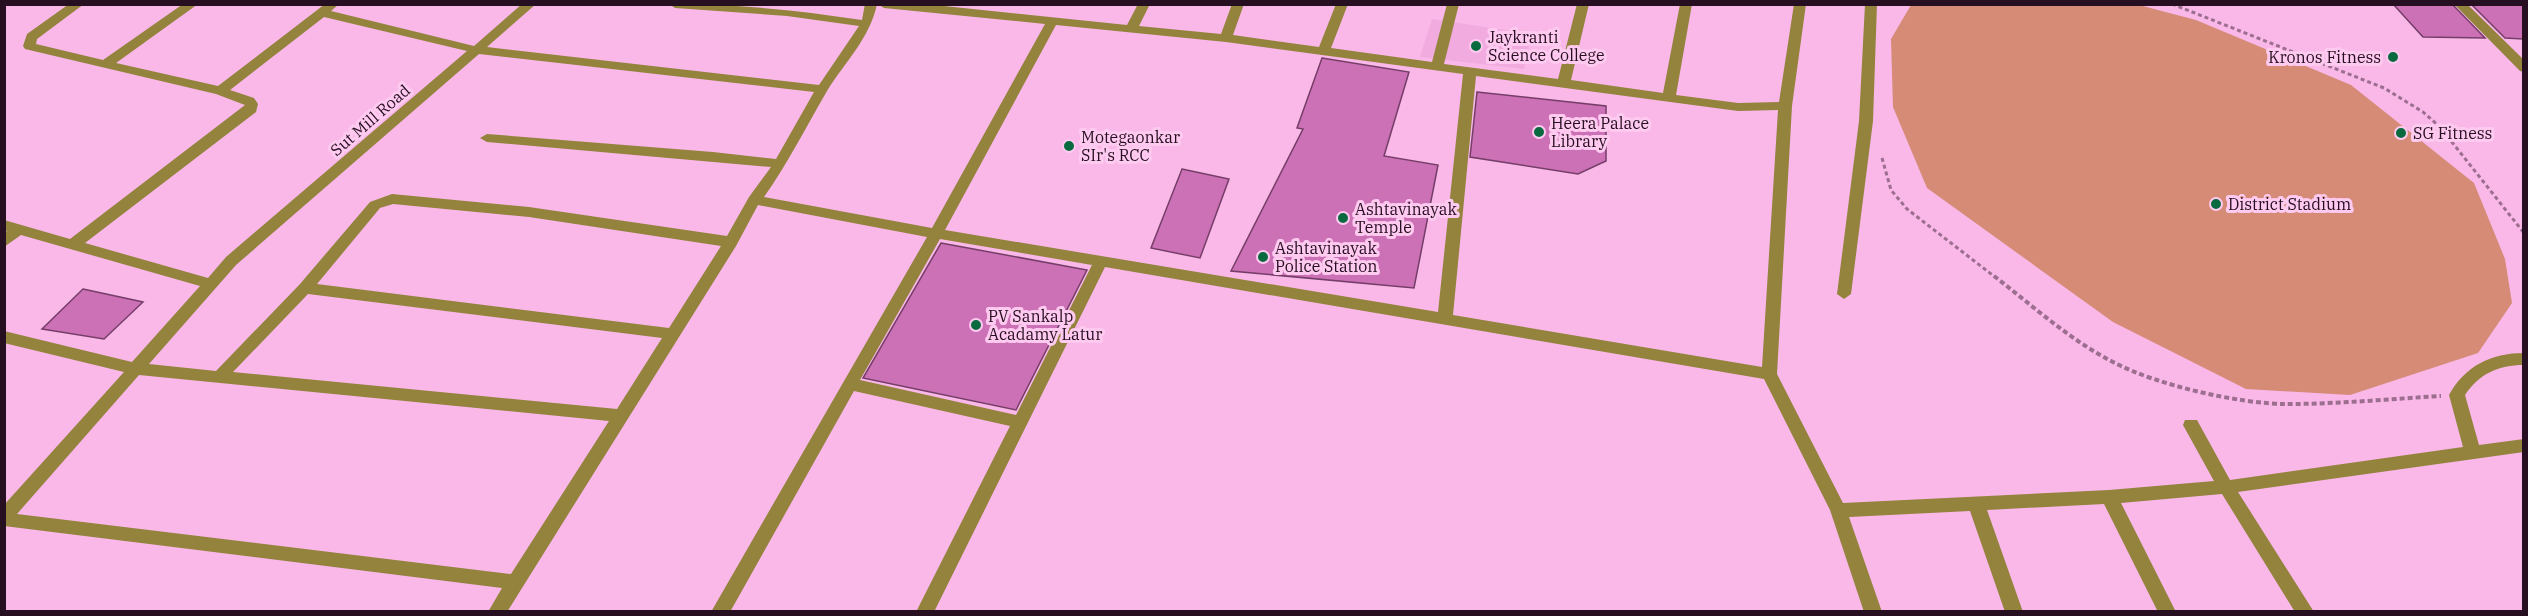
<svg xmlns="http://www.w3.org/2000/svg" width="2528" height="616" font-family="'IBM Plex Serif',serif">
<rect width="100%" height="100%" fill="#f9b8e8"/>
<path fill="#f2abdf" d="M1432,19l99,15 -7,35 -104,-12z"/>
<path fill="#d58b76" d="M1911,5h228l57,15 155,65 123,98 31,76 7,44 -34,50 -128,42 -104,-6 -133,-67 -186,-134 -34,-81 -2,-68z"/>
<path fill="#cd71b7" stroke="#753e68" stroke-width="1.5" d="M2393,4h59l33,34 -62,-1z
M2471,4h52v35l-18,-1z
M1322,58l87,14 -25,84 54,9 -24,123 -183,-17 72,-142 -6,-1z
M1477,92l129,14v55l-28,13 -108,-17z
M1182,169l47,10 -29,79 -49,-10z
M941,243l146,27 -71,140 -153,-32z
M83,289l60,13 -39,37 -62,-10z"/>
<g fill="none" stroke-linecap="round" stroke-linejoin="round">
<path stroke="#9c6e90" stroke-width="3" stroke-dasharray="4 3" stroke-linecap="butt" d="M2172,4l212,84 39,24 17,15 84,106
M1882,158l9,32 16,19 88,68"/>
<path stroke="#9c6e90" stroke-width="4" stroke-dasharray="5 3" stroke-linecap="butt" d="M1994,276c39,30 77,65 121,87 42,22 124,41 172,41 51,0 103,-5 154,-8"/>
<path fill="#93833d" fill-rule="evenodd" d="M69,4h15l-47,35 -1,5 67,16 80,-56h15l-82,59 102,23 107,-82h14l-8,7 143,35 48,-42h14l-49,43 332,38 40,-59 -72,-10 -112,-8 -6,-4c67,0 127,6 193,16l3,-16h12c-7,34 -32,58 -50,87 -21,36 -39,72 -63,106l168,31 113,-204 -161,-16 -6,-4h47l202,21 11,-21h12l-11,22 82,8 11,-30h12l-11,31 86,12 17,-43h12l-17,44 101,14 15,-58h12l-15,60 114,15 19,-75h12l-18,76 92,13 17,-89h12l-16,91 62,8 41,-1 15,-98h12l-14,102 -15,268 66,129 266,-13 105,-9 -31,-56 2,-5h12l33,60 233,-33 -14,-52c16,-29 42,-42 75,-42v12c-26,0 -45,9 -59,30l14,50 45,-6v13l-286,40 76,120h-19l-73,-118 -101,9 55,109h-18l-54,-108 -117,6 36,102h-18l-35,-101 -121,6 33,95h-18l-34,-102 -66,-131 -659,-112 -171,345h-18l94,-186 -156,-35 -124,221h-19l216,-375 -169,-32 -22,41 -229,366h-19l14,-24 -498,-62v-21l120,-133 -120,-29v-12l128,31 68,-76 -179,-51 -17,12v-14l3,-2 -3,-1v-10l66,19 175,-134 -29,-11 -191,-45 -2,-3 4,-12zM324,17l143,34 -241,206 -18,21 -123,-35 171,-131 2,-8 -4,-6 -24,-8zM1056,25l170,17 237,32 -25,238 -493,-82zM479,54l335,38 -38,67 -63,-7 -226,-18 -7,4 7,4 284,25 -22,30 -22,39 -198,-29 -137,-13 -22,8 -70,82 -84,87 -67,-7 87,-99zM1476,76l262,35 40,-1 -16,257 -309,-52zM393,204l136,13 192,29 -52,82 -352,-44 63,-76zM940,239l152,26 -76,150 -156,-35zM308,294l354,44 -45,71 -384,-37zM139,375l470,46 -98,153 -494,-60z
M1865,4h12l-4,117 -22,173 -7,5 -7,-5 22,-173z
M2454,4h13l57,56v12l-4,-1z"/>
</g>
<g fill="#0a6a3f" stroke="#ffcaf0" stroke-width="2">
<circle cx="1476" cy="46" r="6"/>
<circle cx="2393" cy="57" r="6"/>
<circle cx="1539" cy="132" r="6"/>
<circle cx="2401" cy="133" r="6"/>
<circle cx="1069" cy="146" r="6"/>
<circle cx="2216" cy="204" r="6"/>
<circle cx="1343" cy="218" r="6"/>
<circle cx="1263" cy="257" r="6"/>
<circle cx="976" cy="325" r="6"/>
</g>
<g text-anchor="middle" dominant-baseline="central" stroke-width="6" stroke-linejoin="round" paint-order="stroke">
<g font-size="16" fill="#260f20" stroke="#ffcaf0" text-anchor="start">
<text x="1488" y="37">Jaykranti<tspan x="1488" dy="18">Science College</tspan></text>
<text x="2381" y="57" text-anchor="end">Kronos Fitness</text>
<text x="1551" y="123">Heera Palace<tspan x="1551" dy="18">Library</tspan></text>
<text x="2413" y="133">SG Fitness</text>
<text x="1081" y="137">Motegaonkar<tspan x="1081" dy="18">SIr's RCC</tspan></text>
<text x="2228" y="204">District Stadium</text>
<text x="1355" y="209">Ashtavinayak<tspan x="1355" dy="18">Temple</tspan></text>
<text x="1275" y="248">Ashtavinayak<tspan x="1275" dy="18">Police Station</tspan></text>
<text x="988" y="316">PV Sankalp<tspan x="988" dy="18">Acadamy Latur</tspan></text>
</g>
<g font-size="16" fill="#260f20" stroke="#ffcaf0">
<text transform="translate(370 120) rotate(-41)">Sut Mill Road</text>
</g>
</g>
<rect width="2528" height="616" fill="none" stroke="#260f20" stroke-width="12"/>
</svg>
